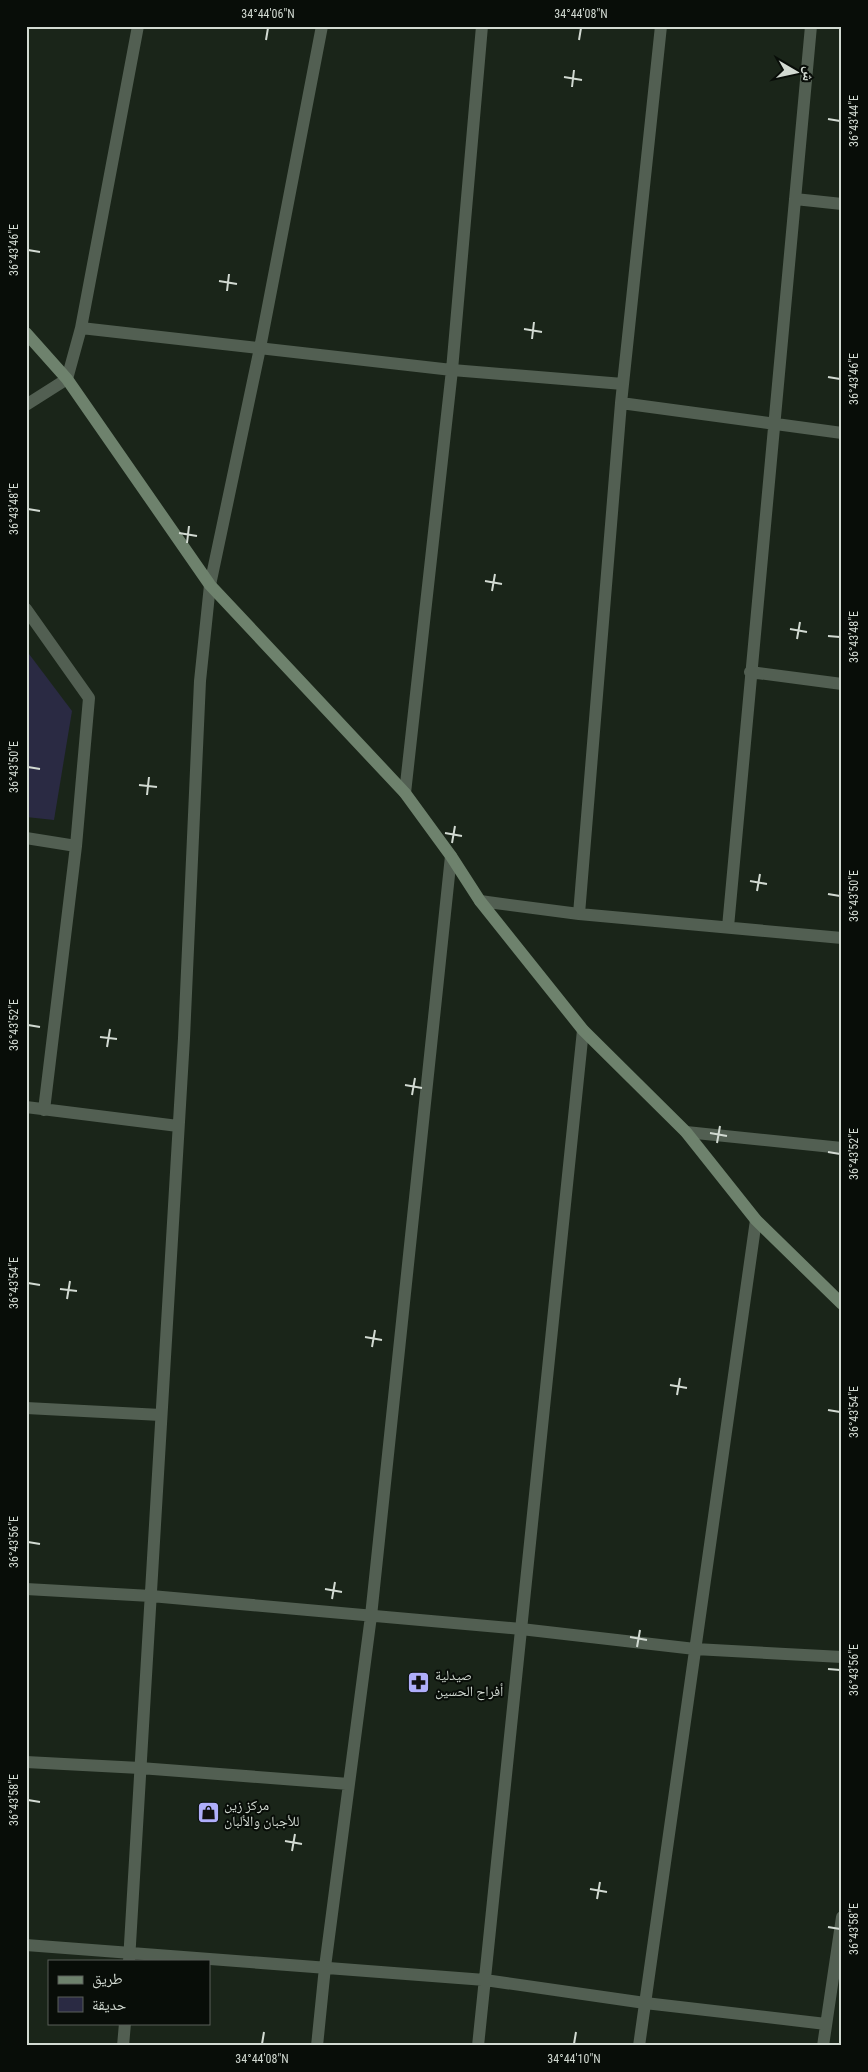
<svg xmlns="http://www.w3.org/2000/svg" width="868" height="2072" font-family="'Roboto Condensed','Noto Naskh Arabic',sans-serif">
<rect width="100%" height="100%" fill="#1a2519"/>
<path fill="#2a2a43" d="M26,650l46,61 -18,109 -28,-3z"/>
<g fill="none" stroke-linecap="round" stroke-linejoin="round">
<path stroke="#525f52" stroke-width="12" d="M795,199l47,5
M81,328l371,42 171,14
M621,403l221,30
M26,405l41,-26 14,-51 57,-302
M26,609l63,89 -13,148 -32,264
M750,672l92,12
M405,793l47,-423 30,-344
M26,838l50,8
M480,901l99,13 263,24
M579,914l42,-511 40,-377
M728,927l83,-901
M26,1107l152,19
M686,1132l156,16
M26,1408l135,7
M26,1589l125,7 370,33 174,20 147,8
M26,1762l114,6 209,16
M26,1945l459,35 160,23 181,21
M129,1961l55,-923 16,-357 10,-96 50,-237 62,-322
M123,2046l2,-23
M317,2046l8,-79 46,-351 80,-760
M478,2046l105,-1016
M639,2046l117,-826
M823,2046l19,-129"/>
<path stroke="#6e826d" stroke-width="12" d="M26,333l41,46 143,206 195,208 46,63 29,45 103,129 103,102 70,88 86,84"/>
</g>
<path fill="none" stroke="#d2dad2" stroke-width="2" d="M266,40l2,-12M579,40l2,-12M564,77l18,3M572,87l2,-17M828,119l12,2M28,250l12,2M219,281l18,3M227,291l2,-17M524,329l18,3M532,339l2,-17M828,377l12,2M28,509l12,2M179,533l18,3M187,543l2,-17M485,581l17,3M492,591l3,-17M790,629l17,3M828,636l12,1M797,639l3,-17M28,767l12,2M139,785l18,2M147,795l2,-18M445,833l17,3M452,843l3,-17M750,881l17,3M757,891l3,-17M828,894l12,2M28,1025l12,2M100,1037l17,2M107,1047l3,-18M405,1085l17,3M412,1095l3,-17M710,1133l17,3M717,1143l3,-17M828,1152l12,2M28,1283l12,2M60,1289l17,2M67,1299l3,-18M365,1337l17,3M372,1347l3,-17M670,1385l17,3M677,1395l3,-17M828,1410l12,2M28,1542l12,2M325,1589l17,3M332,1599l3,-17M630,1637l17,3M637,1647l3,-17M828,1669l12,1M28,1800l12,2M285,1841l17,3M292,1851l3,-17M590,1889l17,3M597,1899l3,-17M828,1927l12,2M262,2044l2,-12M574,2044l2,-12"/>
<defs>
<symbol id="pharmacy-square" viewBox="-11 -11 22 22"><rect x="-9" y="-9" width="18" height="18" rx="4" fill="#afaefa" stroke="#080d08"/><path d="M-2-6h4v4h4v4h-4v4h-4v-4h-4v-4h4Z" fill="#111"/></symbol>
<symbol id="shop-square" viewBox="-11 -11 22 22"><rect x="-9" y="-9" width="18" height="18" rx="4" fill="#afaefa" stroke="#080d08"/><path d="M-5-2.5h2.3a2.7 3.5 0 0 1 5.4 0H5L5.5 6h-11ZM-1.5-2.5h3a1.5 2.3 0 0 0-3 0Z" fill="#111"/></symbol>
</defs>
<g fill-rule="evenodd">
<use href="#pharmacy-square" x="406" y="1670" width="25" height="25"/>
<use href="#shop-square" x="196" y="1800" width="25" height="25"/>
</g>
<g text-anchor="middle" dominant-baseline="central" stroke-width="4" stroke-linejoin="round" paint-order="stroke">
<g font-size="14" fill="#d2dad2" stroke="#080d08" text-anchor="start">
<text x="435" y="1675">صيدلية<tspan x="435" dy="16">أفراح الحسين</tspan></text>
<text x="224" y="1805">مركز زين<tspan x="224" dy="16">للأجبان والألبان</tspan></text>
</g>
</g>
<rect width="868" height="2072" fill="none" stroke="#080d08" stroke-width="55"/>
<rect x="48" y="1960" width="162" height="65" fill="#080d08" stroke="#595f59"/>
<rect x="58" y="1976" width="25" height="8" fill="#6e826d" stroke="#595f59"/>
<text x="92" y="1984" font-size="15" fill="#d2dad2">طريق</text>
<rect x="58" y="1997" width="25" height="15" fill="#2a2a43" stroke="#595f59"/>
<text x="92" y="2010" font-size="15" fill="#d2dad2">حديقة</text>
<g transform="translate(796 72) rotate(99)" stroke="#080d08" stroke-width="4" paint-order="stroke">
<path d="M0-4L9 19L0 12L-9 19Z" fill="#d2dad2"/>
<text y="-8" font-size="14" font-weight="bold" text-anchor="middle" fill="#d2dad2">ش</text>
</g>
<rect x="28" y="28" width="812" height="2016" fill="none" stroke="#d2dad2" stroke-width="2"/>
<g font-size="12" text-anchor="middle" fill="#d2dad2">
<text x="268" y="18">34°44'06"N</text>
<text x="581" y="18">34°44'08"N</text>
<text transform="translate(854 121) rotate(-90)" y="4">36°43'44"E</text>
<text transform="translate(14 250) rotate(-90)" y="4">36°43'46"E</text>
<text transform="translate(854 379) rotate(-90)" y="4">36°43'46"E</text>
<text transform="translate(14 509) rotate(-90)" y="4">36°43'48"E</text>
<text transform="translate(854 637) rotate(-90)" y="4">36°43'48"E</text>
<text transform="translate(14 767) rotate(-90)" y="4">36°43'50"E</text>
<text transform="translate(854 896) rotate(-90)" y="4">36°43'50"E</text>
<text transform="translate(14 1025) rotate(-90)" y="4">36°43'52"E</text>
<text transform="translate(854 1154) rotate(-90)" y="4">36°43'52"E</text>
<text transform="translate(14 1283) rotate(-90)" y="4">36°43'54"E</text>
<text transform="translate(854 1412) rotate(-90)" y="4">36°43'54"E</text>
<text transform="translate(14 1542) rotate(-90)" y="4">36°43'56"E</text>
<text transform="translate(854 1670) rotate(-90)" y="4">36°43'56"E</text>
<text transform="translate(14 1800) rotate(-90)" y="4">36°43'58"E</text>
<text transform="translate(854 1929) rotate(-90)" y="4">36°43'58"E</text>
<text x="262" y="2063">34°44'08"N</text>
<text x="574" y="2063">34°44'10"N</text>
</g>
</svg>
